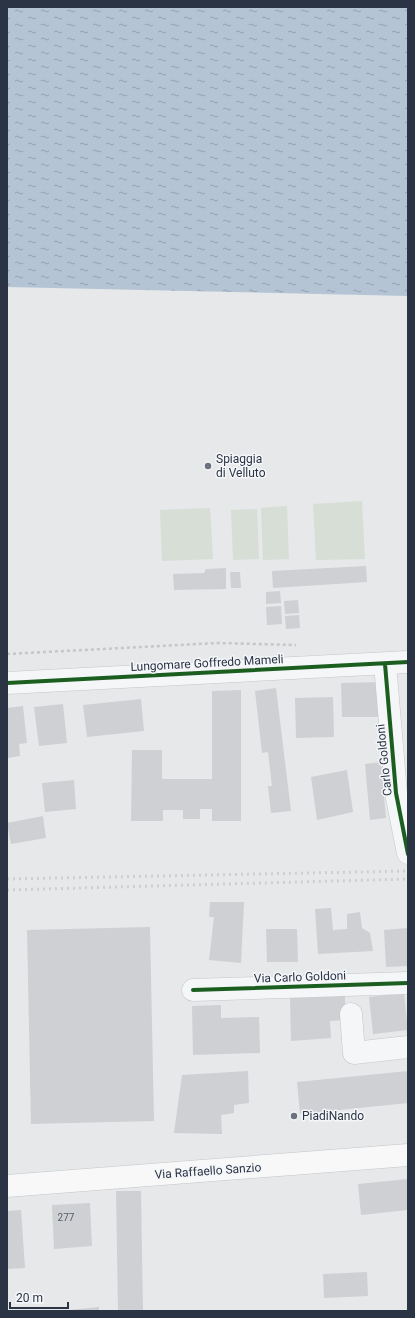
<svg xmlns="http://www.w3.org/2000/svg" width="415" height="1318" font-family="Roboto,sans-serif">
<defs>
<pattern id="water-ripples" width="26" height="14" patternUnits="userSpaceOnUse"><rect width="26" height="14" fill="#b4c4d5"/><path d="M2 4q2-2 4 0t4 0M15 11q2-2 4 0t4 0" fill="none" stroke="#93a0af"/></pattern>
</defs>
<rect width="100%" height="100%" fill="#e6e8ea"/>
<path fill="#d6ded6" d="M362,501l3,58 -49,1 -3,-56z
M287,506l2,53 -26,1 -2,-52z
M210,508l3,51 -51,2 -2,-51z
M257,509l2,50 -26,1 -2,-50z"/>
<path fill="url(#water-ripples)" d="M7,7h401v289l-401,-9z"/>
<path fill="#ced0d3" d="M366,566l1,16 -94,6 -1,-17z
M226,568v21l-52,1 -1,-16 31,-1 2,-4z
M230,572h10l1,16h-10z
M280,591l1,12 -15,1v-12z
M298,600l1,13 -14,1 -1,-13z
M281,606l1,18 -15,1 -1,-18z
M299,615l1,13 -14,1 -1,-13z
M379,682v35h-37l-1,-34z
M276,688l15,123 -20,2 -3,-27h4l-4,-34 -6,1 -7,-62z
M241,690v131h-29v-12h-12v10h-17v-9h-20v11h-32l1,-71h30v29h50v-88z
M333,697l1,40 -38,1 -1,-40z
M141,699l3,32 -57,6 -4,-32z
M63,704l4,39 -28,3 -5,-39z
M23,706l4,37 -8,1 1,12 -13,2v-50z
M381,762l5,56 -16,2 -5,-56z
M347,770l6,42 -36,8 -6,-43z
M74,780l2,29 -31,3 -3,-29z
M43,816l3,22 -35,6 -4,-21z
M210,902h34l-3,61 -32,-3 5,-43h-5z
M331,908l2,22 14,-1v-15l13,-2 2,16 8,5 3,18 -55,3 -3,-45z
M150,927l4,194 -123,3 -4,-194z
M408,928v38l-22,1 -2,-37z
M266,929h31l1,33h-31z
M404,993l4,37 -35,4 -4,-37z
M345,995v25l-15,1 1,17 -40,3 -1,-44z
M221,1005v13l38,-1 1,36 -67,2 -1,-49z
M248,1071l1,32 -15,2v8l-13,2 1,19 -48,-1 8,-58z
M408,1071v32l-108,11 -3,-32z
M408,1179v31l-47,5 -3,-31z
M116,1191h25l2,120h-25z
M90,1203l2,43 -38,3 -2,-44z
M21,1210l4,58 -18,1v-58z
M367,1272l1,24 -44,2 -1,-24z
M99,1307v4h-30v-1z"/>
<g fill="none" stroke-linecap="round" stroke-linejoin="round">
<defs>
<path id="minor" d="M385,664l11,129 12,60
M7,683l401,-21
M193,990l215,-7
M351,1014l3,39 54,-6"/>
<path id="major" d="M7,1186l401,-31"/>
</defs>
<use href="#minor" stroke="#c4c6c8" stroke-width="23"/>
<use href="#major" stroke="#c2c5c8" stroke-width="23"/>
<path stroke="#c5c6ca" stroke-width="2.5" stroke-dasharray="3 3" stroke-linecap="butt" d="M7,654l210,-11 79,2"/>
<use href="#minor" stroke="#f5f6f7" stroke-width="22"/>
<use href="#major" stroke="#f8f8f8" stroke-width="22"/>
<path stroke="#cecfd2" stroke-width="3" stroke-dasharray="2 4" stroke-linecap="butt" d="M7,879l401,-8
M7,890l401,-11"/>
<defs>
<path id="cycleway" d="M385,664l11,129 12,61
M7,683l401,-21
M193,990l215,-7"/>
</defs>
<use href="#cycleway" stroke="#f4f6f9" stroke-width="6"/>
<use href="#cycleway" stroke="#1b5e20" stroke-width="4"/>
</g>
<g fill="#6c737f" stroke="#f4f6f9" stroke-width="1.5">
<circle cx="208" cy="466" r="4"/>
<circle cx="294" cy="1116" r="4"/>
</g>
<g text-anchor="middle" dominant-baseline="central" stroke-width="3" stroke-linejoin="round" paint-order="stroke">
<g font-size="10" fill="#545c69">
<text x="66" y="1217">277</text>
</g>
<g font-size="12" fill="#2b3445" stroke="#f4f6f9" text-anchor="start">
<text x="216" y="459">Spiaggia<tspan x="216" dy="14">di Velluto</tspan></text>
<text x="302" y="1116">PiadiNando</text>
</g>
<g font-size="12" fill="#2b3445" stroke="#f4f6f9">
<text transform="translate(207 663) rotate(-3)">Lungomare Goffredo Mameli</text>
<text transform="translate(384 760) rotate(-96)">Carlo Goldoni</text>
<text transform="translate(300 977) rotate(-2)">Via Carlo Goldoni</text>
<text transform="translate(208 1171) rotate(-4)">Via Raffaello Sanzio</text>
</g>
</g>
<rect width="415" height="1318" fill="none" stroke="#2b3445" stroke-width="16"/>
<path d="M10 1302v6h58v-6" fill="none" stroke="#2b3445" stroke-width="2"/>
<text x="16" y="1302" font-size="12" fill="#2b3445" stroke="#f4f6f9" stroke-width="3" paint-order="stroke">20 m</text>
</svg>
